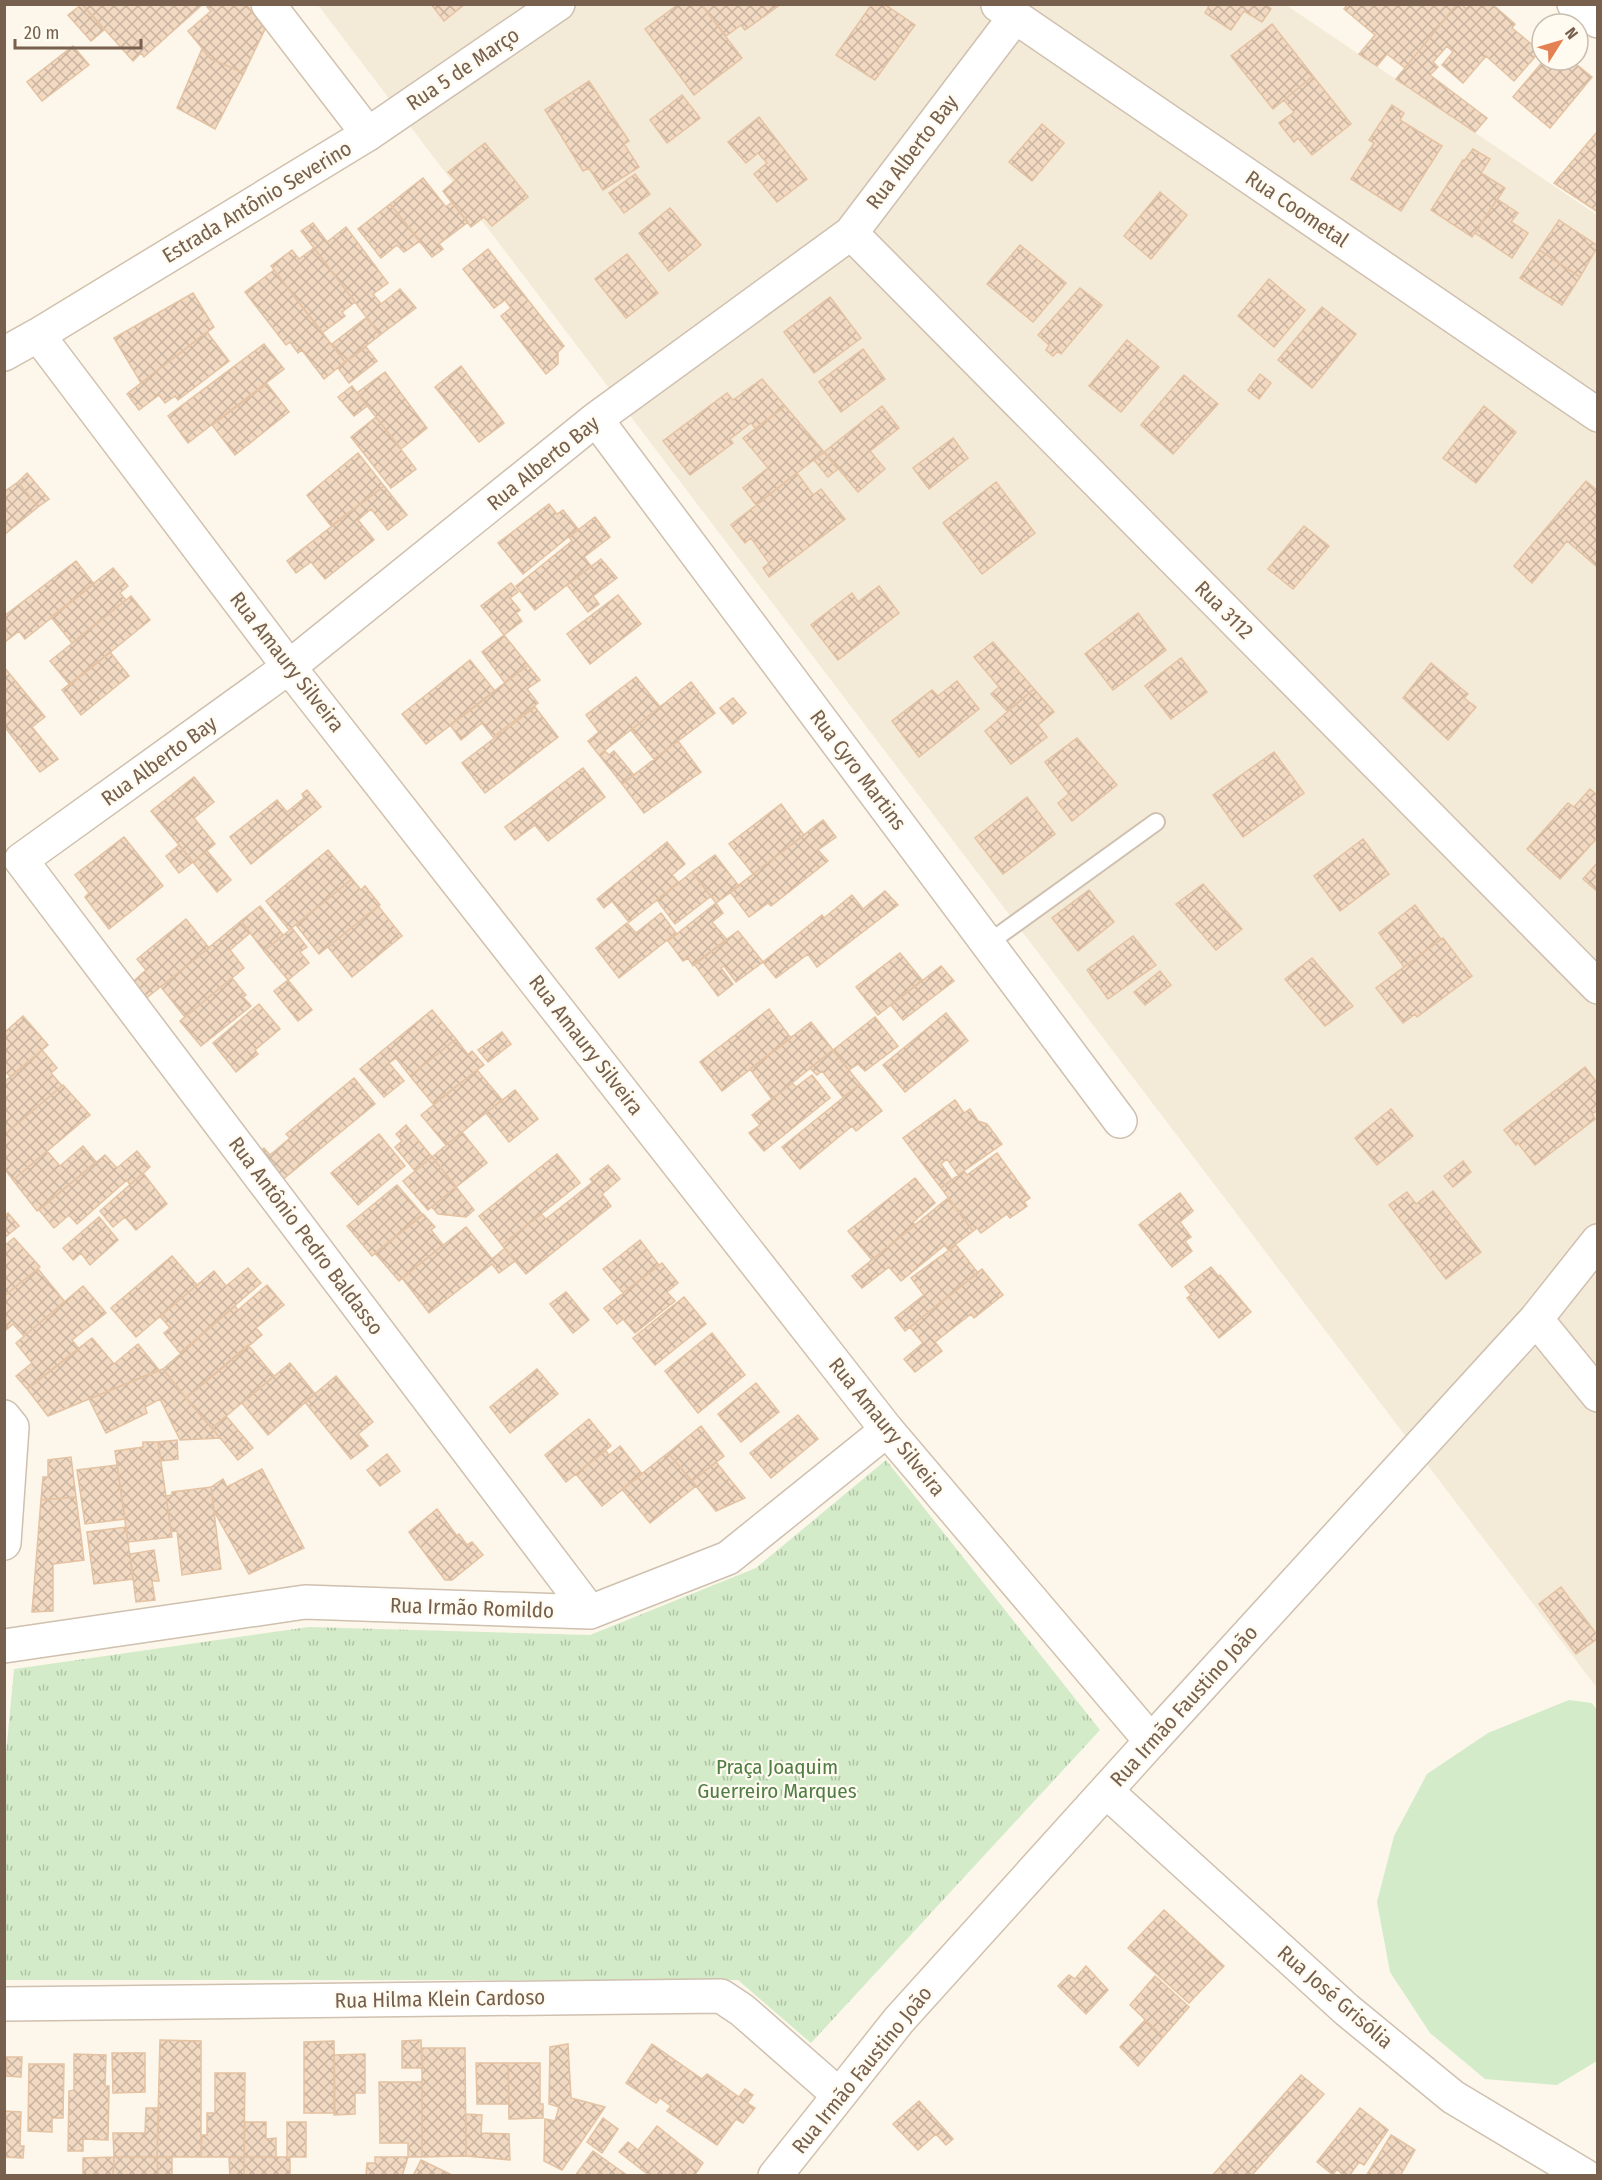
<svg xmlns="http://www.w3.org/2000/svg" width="1602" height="2180" font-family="'Fira Sans Condensed',sans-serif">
<defs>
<pattern id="park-tufts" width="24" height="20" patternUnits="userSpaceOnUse" patternTransform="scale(1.5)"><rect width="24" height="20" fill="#d3ebc8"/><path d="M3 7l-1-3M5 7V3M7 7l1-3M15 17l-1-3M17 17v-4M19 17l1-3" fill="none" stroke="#b0c2a5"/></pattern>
<pattern id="building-cross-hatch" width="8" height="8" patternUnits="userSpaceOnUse" patternTransform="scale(1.5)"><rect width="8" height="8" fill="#f1d9c2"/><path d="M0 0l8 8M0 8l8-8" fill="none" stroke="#c8b3a0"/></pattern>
</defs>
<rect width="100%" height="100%" fill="#fcf7ea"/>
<path fill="#f4ead8" d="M318,5h968l311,210v1473z"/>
<path fill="#d3ebc8" d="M1569,1700l23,3 5,7v351l-40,24 -72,-6 -55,-46 -40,-61 -13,-70 17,-66 33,-62 61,-41z"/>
<path fill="url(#park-tufts)" d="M886,1460l214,270 -289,313 -73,-63h-733l-1,-205 10,-106 295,-42 281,8 166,-67z"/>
<path fill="url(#building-cross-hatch)" stroke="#e4c2a2" stroke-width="1.5" d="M82,4l22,26 -13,11 -23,-26z
M82,4h121l-59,53 -3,-4 -8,8z
M210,4h36l19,25 -21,44 -33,-14 -23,-28 23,-20 -4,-4z
M431,4h34l-21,17z
M679,4h22l41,54 -48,37 -49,-66z
M701,4h80l-36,26 -4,-5 -15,11z
M872,4h12l31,21 -40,55 -39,-25z
M1210,4h55l6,5 -9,13 -18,-11 -13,19 -26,-17z
M1348,4h109l-52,64 -18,-14 -10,12 -18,-12 16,-19 -31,-26z
M1457,4h5l4,5 4,-5h22l23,20 -3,4 28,23 -26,30 -28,-25 -23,27 -21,-18 11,-13 -6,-6 -14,16 5,5 -8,8 57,43 -12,14 -79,-53z
M1272,24l41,52 -40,33 -42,-53z
M73,46l16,19 -47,36 -15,-19z
M202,49l9,10 33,14 -29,56 -38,-21z
M1544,60h27l21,17 -42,51 -37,-31z
M1313,76l38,48 -39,31 -14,-17 -4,4 -15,-19 15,-11 -10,-12z
M589,81l40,60 -5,3 15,23 -36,23 -14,-22 -6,3 -38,-61z
M682,95l18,23 -33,25 -17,-23z
M1392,105l12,8 -4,7 42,26 -41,65 -50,-32 23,-36 -5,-3z
M759,117l48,62 -30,23 -23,-28 13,-11 -9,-10 -12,10 -18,-21z
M1042,124l22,19 -32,38 -23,-19z
M1596,133l2,2v77l-44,-29z
M485,143l43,54 -36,29 -8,-9 -13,10 -28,-36 13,-11 -8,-8z
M1473,149l17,10 -9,14 24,15 -33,49 -41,-27 32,-50 1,1z
M635,174l15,20 -26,19 -15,-20z
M423,178l23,29 6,-5 16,20 -29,22 4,5 -11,8 -42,-53z
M1160,192l27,23 -36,44 -27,-23z
M1497,199l21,14 -7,9 17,11 -16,25 -37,-25z
M390,204l30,37 -16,11 -7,-7 -16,13 -23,-29z
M670,208l31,37 -32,26 -30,-38z
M1559,220l39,26 -18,31 -41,-27z
M313,223l14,19 19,-15 42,56 -15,11 8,10 19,-15 16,19 -36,27 -79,-104z
M1020,245l46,38 -33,39 -46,-38z
M314,248l41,54 -13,10 3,4 -23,17 -51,-67 21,-16 7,9z
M488,249l76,97 -6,6v12l-12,10 -45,-58 10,-8 -6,-8 -11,8 -31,-39z
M1539,250l41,27 -18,28 -42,-27z
M627,254l31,39 -32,25 -31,-39z
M274,270l71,92 -21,17 -22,-29 -4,3 -8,-11 -4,3 -41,-53z
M1269,279l36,31 -31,37 -36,-31z
M1080,288l22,17 -41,49 -3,-3 -5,5 -7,-6 3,-5 -11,-10z
M193,293l21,34 -73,56 -27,-45z
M830,297l31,41 -47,35 -30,-41z
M1322,307l34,27 -44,54 -34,-28z
M367,317l13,18 -35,27 -13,-18z
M207,332l22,29 -51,39 -3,-4 -10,7 -6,-8 -20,15 -12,-16z
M1127,340l32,27 -38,45 -32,-26z
M264,344l20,25 -96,74 -20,-27z
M366,347l11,14 -28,22 -11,-15z
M863,349l22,30 -44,33 -22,-30z
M461,366l43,57 -25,19 -44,-55z
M385,372l42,56 -26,21 -44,-56z
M1260,374l11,9 -12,16 -11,-9z
M1184,375l34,29 -45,50 -32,-29z
M762,379l23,27 -29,23 -5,-6 -21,16 3,4 -43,32 -27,-34 64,-48 6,7z
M267,384l22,28 -54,43 -23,-30z
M352,386l15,20 -13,10 -16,-19z
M785,406l39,46 -68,53 -13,-17 25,-20 -25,-30z
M882,406l17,22 -29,23 15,18 -27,23 -34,-40z
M1484,406l32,26 -40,51 -33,-25z
M376,417l40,52 -25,19 -40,-51z
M953,438l15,20 -39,31 -16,-21z
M824,452l14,17 -10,8 -14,-17z
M358,453l26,33 -53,40 -24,-31z
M27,473l22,26 -11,8 -20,-25z
M797,473l16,22 8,-6 24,30 -76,58 -6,-9 6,-5 -18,-25 -6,5 -14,-18z
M1586,481l12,10v73l-2,2 -29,-25 -35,42 -18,-17z
M18,482l20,25 -34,28v-43z
M996,482l39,51 -53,41 -39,-51z
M384,486l23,29 -19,15 -17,-21 -13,11 16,20 -49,39 -14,-17 -15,11 -9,-12z
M549,504l8,10 6,-4 15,19 -55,45 -25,-31z
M595,517l15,20 -26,20 7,9 -56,44 -19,-24 56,-45 -3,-4z
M1304,526l25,20 -36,43 -25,-20z
M601,559l16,19 -24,18 6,8 -11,8 -21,-27z
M76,561l18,23 -69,55 -6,-8 -14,11 -1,-26z
M113,568l15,18 -8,7 6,7 -54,43 -21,-26z
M511,583l7,9 -8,6 10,12 -4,3 6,8 -18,14 -23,-29z
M879,586l20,27 -61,47 -27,-35 41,-32 6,9z
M618,595l23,29 -51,40 -23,-30z
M131,596l19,24 -80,65 -20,-24z
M1138,613l28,37 -53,40 -28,-36z
M504,635l24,30 -23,18 -23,-31z
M993,642l41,47 -27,22 -16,-17 8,-7 -25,-30z
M110,652l19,24 -48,39 -19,-25z
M1181,658l26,34 -36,27 -26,-33z
M470,660l25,31 -69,53 -24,-30z
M1431,663l37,31 -4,4 12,9 -28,33 -45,-42z
M528,665l12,15 -13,9 11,14 -45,34 -11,-14 -21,17 -11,-15z
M4,667l41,50 -13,10 26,32 -18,13 -36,-46z
M636,677l24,30 -61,48 -11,-14 11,-9 -13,-17z
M957,681l22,28 -60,48 -27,-36 40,-31 6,6z
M691,682l24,31 -61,46 -23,-29z
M1034,689l20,23 -16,13 9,12 -36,27 -26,-33z
M733,698l13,15 -13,11 -13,-16z
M535,707l23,30 -73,56 -23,-30z
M1077,738l40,47 -45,36 -14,-18 11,-9 -24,-32z
M678,741l23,31 -57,41 -22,-29z
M605,751l4,4 5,-4 20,24 -12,9 -23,-29z
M1274,752l30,41 -61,44 -30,-42z
M583,768l22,29 -57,44 -13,-16 -20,15 -10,-13z
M194,777l20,25 -20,16 21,26 -22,18 -42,-51z
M1590,789l8,7v41l-38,42 -33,-30 41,-46 6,4z
M307,790l14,17 -70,57 -21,-27 47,-37 10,12 17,-14 -2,-4z
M1027,797l28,37 -52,40 -28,-36z
M781,804l23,31 -51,39 -24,-30z
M823,820l13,17 -18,13 10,11 -57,45 -3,-3 -19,14 -19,-25z
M124,837l39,49 -54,43 -24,-32 4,-4 -14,-18z
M1363,839l26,35 -49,37 -26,-35z
M667,842l18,22 -13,11 7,8 -50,39 -17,-21 -8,7 -7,-9z
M179,845l14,17 -14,11 -13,-17z
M328,850l24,29 -63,51 -23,-29z
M207,851l24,29 -14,12 -24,-30z
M715,855l24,31 -23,17 -24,-31z
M1598,862v30l-15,-13z
M692,872l19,24 -36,28 -18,-24z
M352,879l9,11 4,-4 15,19 -61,49 -23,-29z
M1203,884l39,45 -26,21 -40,-46z
M1089,890l25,32 -36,29 -26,-33z
M885,891l13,14 -81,62 -9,-13 -32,24 -13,-16 59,-47 2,3 28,-23 11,14z
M716,903l7,10 -11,9 15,18 -34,26 -5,-8 -5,3 -15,-20z
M1415,905l26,34 -37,28 -25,-34z
M260,906l23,29 -19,16 -23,-30z
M378,906l24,30 -50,41 -24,-30z
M661,913l15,20 -57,45 -23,-30 31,-25 9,10z
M186,919l23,29 -70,56 -13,-16 20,-18 -9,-11z
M241,921l9,12 -20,17 14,18 -59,49 -24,-30z
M292,928l15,19 -7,5 9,11 -21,17 -24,-29z
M738,931l25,31 -27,20 -12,-16 -3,2 12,16 -15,12 -24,-32z
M1133,936l23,29 -48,34 -21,-29z
M1443,938l29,38 -55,41 -2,-3 -12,9 -27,-35z
M900,953l22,27 -44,35 -22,-28z
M1312,958l41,48 -28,20 -40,-47z
M941,966l13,15 -51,39 -12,-15z
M1160,971l11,14 -26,20 -11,-13z
M232,978l14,17 -3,2 8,9 -50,40 -21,-25z
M288,980l24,30 -14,11 -24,-30z
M259,1004l21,25 -25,21 3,4 -22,18 -23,-29z
M769,1009l22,29 -69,53 -22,-29z
M432,1010l24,29 -46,37 -14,-18 -7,5 15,18 -20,16 -24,-28z
M946,1013l22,28 -63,51 -22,-27z
M23,1016l25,29 -37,32 -7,-6v-38z
M875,1017l23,29 -33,25 -7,-7 -9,6 -16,-20z
M811,1022l22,28 -61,49 -22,-30z
M502,1032l9,12 -23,18 -10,-12z
M456,1039l12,16 4,-4 12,14 -51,39 -23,-28z
M42,1050l15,18 -6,5 11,13 -58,49v-53z
M833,1050l27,34 -17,13 -21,-26 -5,4 -7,-7z
M1585,1067l13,17v26l-6,4 3,5 -60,46 -18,-23 -1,3 -12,-15z
M477,1070l25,30 -56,45 -25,-30z
M812,1075l18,23 -66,53 -15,-18 11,-8 -8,-10 40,-32 4,4z
M354,1078l21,26 -94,77 -23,-28 6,-5 6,7 20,-17 -4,-4z
M860,1084l22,27 -26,20 -4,-5 -52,43 -18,-22z
M63,1085l27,30 -77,65 -9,-12v-33z
M515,1090l23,29 -29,23 -23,-29z
M955,1100l9,13 6,-4 8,12 9,3 15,20 -44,31 -11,-16 -6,5 11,16 -11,8 -38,-50z
M1391,1109l22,27 -36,29 -22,-27z
M406,1125l26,32 -17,14 -20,-24 7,-6 -6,-7z
M462,1132l25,31 -31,24 -24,-30z
M379,1134l26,32 -47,39 -27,-32z
M83,1146l13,16 -59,49 -24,-31 34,-29 13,15z
M137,1151l13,16 -20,18 -3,-5 -50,44 -8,-9 -15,13 -15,-18 66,-55 12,13z
M997,1153l33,45 -6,4 3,4 -17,12 -3,-4 -26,19 -4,-5 -4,3 -32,-43 23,-17 3,4z
M557,1154l23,29 -78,62 -23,-29z
M432,1157l24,30 -28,23 -25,-29z
M1463,1161l8,11 -18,15 -9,-11z
M608,1165l12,14 -18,15 9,12 -85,68 -24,-29 39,-31 5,5 47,-37 -3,-3z
M143,1173l24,31 -31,26 -11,-13 -12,10 -13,-16z
M915,1178l20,25 -22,19 2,3 -43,35 -24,-29z
M397,1185l26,30 -51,41 -25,-30z
M456,1187l18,23 -8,7 -28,-3 -6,-7z
M1433,1191l48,61 -35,27 -57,-74 18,-13 9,12z
M1180,1193l13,18 -13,11 11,15 -6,4 7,10 -20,16 -33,-42z
M948,1198l25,33 -25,19 -3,-5 -44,36 -12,-14 -27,21 -10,-12z
M8,1213l11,13 -15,12v-21z
M423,1214l12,13 -4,3 12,15 -44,36 -24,-28z
M99,1217l19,23 -28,25 -9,-12 -8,7 -10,-12z
M466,1227l26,32 13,-11 10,13 -16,12 -7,-9 -63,49 -27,-35z
M14,1238l26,29 -36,29v-50z
M640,1240l19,25 -36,28 -20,-24z
M956,1245l22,28 -73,58 -10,-13 29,-23 -13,-17z
M172,1256l25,29 -61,52 -25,-29z
M662,1263l16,20 -11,9 8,9 -40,32 -12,-14 -6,5 -13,-16z
M1211,1267l8,10 1,-2 31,37 -32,26 -32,-40 4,-3 -6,-8z
M248,1268l13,15 -81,70 -16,-20 6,-5 -10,-12 54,-45 12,15z
M38,1269l27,33 -41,34 -11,-12 -7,6 -2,-34z
M982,1269l21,26 -29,23 -3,-4 -36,28 7,9 -27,21 -11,-13 19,-16 -13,-16z
M267,1285l17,20 -28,23 6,7 -76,63 -23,-29 72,-63 3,4z
M83,1286l23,27 -34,27 7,9 -52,40 -11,-13 16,-13 -16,-20z
M566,1292l23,28 -16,13 -23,-29z
M684,1297l22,27 -51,41 -22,-27z
M712,1333l33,42 -47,38 -33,-42z
M92,1338l22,26 24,-20 21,26 -111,46 -21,-27z
M248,1345l26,31 -62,52 -26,-30z
M290,1363l25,31 -47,41 -26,-32z
M163,1369l23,29 34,40 -40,2 -20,-41 -15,8 2,6 -41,20 -17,-34z
M537,1369l21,25 -48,39 -20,-26z
M336,1376l37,46 -15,12 10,12 -17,13 -46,-57z
M756,1383l23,29 -38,30 -23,-28z
M798,1415l20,24 -47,39 -21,-25z
M226,1416l27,32 -15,12 -26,-32z
M589,1419l22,27 -45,36 -21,-27z
M701,1426l23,30 -32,25 -24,-28z
M177,1440l1,19 -17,2 -3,-19z
M143,1442h15l14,95 -44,5 -13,-91 28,-4z
M620,1446l22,28 -40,32 -26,-32 29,-24 4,5z
M668,1453l28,33 -46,37 -28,-34z
M387,1454l13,17 -20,15 -13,-16z
M71,1457l5,40 -35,3 2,-23h5v-17z
M716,1462l29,36 -29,13 -24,-30z
M117,1465l8,54 -40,5 -8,-54z
M262,1469l42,79 -55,26 -35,-63 -3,-24 12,-8 4,8z
M211,1487l10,82 -39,6 -5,-44 -6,1 -5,-36 6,-1v-3z
M76,1497l8,63 -31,4v47l-21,1 9,-112z
M437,1509l20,27 2,-2 8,11 5,-3 11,13 -31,25h-7l-36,-48z
M126,1527l7,52 -39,5 -7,-52z
M154,1550l5,31h-7l3,19 -19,2 -6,-48z
M1561,1587l37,49v2l-22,16 -37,-50z
M1164,1910l60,56 -35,37 -61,-55z
M1086,1966l22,24 -22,24 -28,-28 11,-11 6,4z
M1155,1976l34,31 -26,30 -33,-32z
M1145,2020l18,17 -25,29 -18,-19z
M160,2040l41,1v116h-44z
M421,2040l1,28h-20v-27z
M334,2041l1,72h-31v-71z
M568,2044l3,54 34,9 -43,63 -18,-9 1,-42 10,2 4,-14 -10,-3 1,-57z
M652,2044l50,35 5,-5 32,23 6,-8 8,6 -6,8 8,5 -12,15 -7,-4 -19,26 -50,-34 4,-5 -11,-8 -4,5 -30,-20z
M422,2048h43l1,108 -44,1z
M112,2053h33v39l-32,1z
M74,2054l32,1 -1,31h4l-1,54 -25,-1v12h-15l1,-60 5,-1z
M365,2054v39h-10v21l-21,1v-60z
M6,2057h16l-1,20 -15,-1z
M476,2063h32l1,41h-32z
M508,2063h32v41h3v14l-34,1z
M29,2064h35l-1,54h-11v14l-24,-1z
M215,2073h30l-1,84h-43l1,-22h5v-22h8z
M1301,2075l23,19 -73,82h-39z
M379,2082h43v75h-14v-14h-28z
M919,2101l34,38 -7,6 -10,-11 -18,16 -25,-26z
M146,2108h13l-2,49h-43l-1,-24h32z
M1360,2108l28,22 -24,35 -5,-3 -10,14h-5l-7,-7 -4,6 -16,-13z
M4,2111l17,1 -1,34h4l-1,12 -19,-1z
M466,2114l16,1 -1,18 28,1 1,26 -44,-4z
M603,2118l15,11 -16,24 -15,-11z
M245,2122h21v17l10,-1v19h-32z
M287,2122h19v35h-19z
M657,2126l46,37 -9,13h-44l-31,-24 9,-10 10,8z
M1391,2135l24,15 -15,26h-34z
M593,2151l35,25h-53z
M114,2157l-1,19h-30v-18z
M114,2157h43l1,19h-45z
M157,2157h15v19h-14z
M229,2157h15v19h-14z
M244,2157h46v19h-46z
M375,2157h33l-6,19h-36l1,-13h8z
M421,2160l33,16h-41z"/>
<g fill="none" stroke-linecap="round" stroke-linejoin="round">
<defs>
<path id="lane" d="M987,944l169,-122"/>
<path id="street" d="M1574,4l24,17
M998,5l600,410
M368,134l190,-130
M851,233l747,754
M596,419l524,702
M1536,1319l62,76
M4,1417l8,10 -8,116
M590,1612l-569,-752 268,-193 307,-248 255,-186 164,-216
M4,1646l301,-44 285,10 138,-54 159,-128
M1151,1741l385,-422 62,-78
M1106,1791l241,219 106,87 132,79
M4,2004l717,-8 21,14 97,85"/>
<path id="secondary" d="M38,335l251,332 598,763 264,311 -252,279 -124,156
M4,354l34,-19 330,-201 -100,-130"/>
</defs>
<use href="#lane" stroke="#cfc0af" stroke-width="20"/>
<use href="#street" stroke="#cfc0af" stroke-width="36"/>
<use href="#secondary" stroke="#d1c1ad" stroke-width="36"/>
<use href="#lane" stroke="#fff" stroke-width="16"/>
<use href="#street" stroke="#fff" stroke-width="33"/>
<use href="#secondary" stroke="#fff" stroke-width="33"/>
</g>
<g text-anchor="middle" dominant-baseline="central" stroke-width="4.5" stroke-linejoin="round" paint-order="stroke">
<g font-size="21" fill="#77604d" stroke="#fffbf1">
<text transform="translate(463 69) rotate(-34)">Rua 5 de Março</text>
<text transform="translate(912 152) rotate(-53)">Rua Alberto Bay</text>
<text transform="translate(257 202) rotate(-31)">Estrada Antônio Severino</text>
<text transform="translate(1297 209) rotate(34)">Rua Coometal</text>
<text transform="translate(543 463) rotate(-39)">Rua Alberto Bay</text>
<text transform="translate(1224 610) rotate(45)">Rua 3112</text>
<text transform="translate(287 662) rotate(52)">Rua Amaury Silveira</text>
<text transform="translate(159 761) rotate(-36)">Rua Alberto Bay</text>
<text transform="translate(858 770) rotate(53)">Rua Cyro Martins</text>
<text transform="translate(586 1045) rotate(52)">Rua Amaury Silveira</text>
<text transform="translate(306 1236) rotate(53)">Rua Antônio Pedro Baldasso</text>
<text transform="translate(887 1427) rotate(51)">Rua Amaury Silveira</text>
<text transform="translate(472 1608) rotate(2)">Rua Irmão Romildo</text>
<text transform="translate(1184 1706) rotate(-48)">Rua Irmão Faustino João</text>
<text transform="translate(1335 1997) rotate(41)">Rua José Grisólia</text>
<text transform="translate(440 1999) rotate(-1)">Rua Hilma Klein Cardoso</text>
<text transform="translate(862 2070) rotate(-51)">Rua Irmão Faustino João</text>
</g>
<g font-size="21" fill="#507d45" stroke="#fffbf1">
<text x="777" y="1767">Praça Joaquim<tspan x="777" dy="24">Guerreiro Marques</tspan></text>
</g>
</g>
<rect width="1602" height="2180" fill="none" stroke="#77604d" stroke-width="12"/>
<g transform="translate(1560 42) rotate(53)"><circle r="28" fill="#fffbf1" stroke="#c9bdaf" stroke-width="1.5"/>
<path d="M0-4.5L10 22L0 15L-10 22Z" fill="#e38152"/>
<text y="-9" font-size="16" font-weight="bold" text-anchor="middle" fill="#77604d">N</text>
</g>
<path d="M15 39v9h126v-9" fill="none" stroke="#77604d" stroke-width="3"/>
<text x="24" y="39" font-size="18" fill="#77604d" stroke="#fffbf1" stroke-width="4.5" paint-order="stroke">20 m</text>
</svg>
